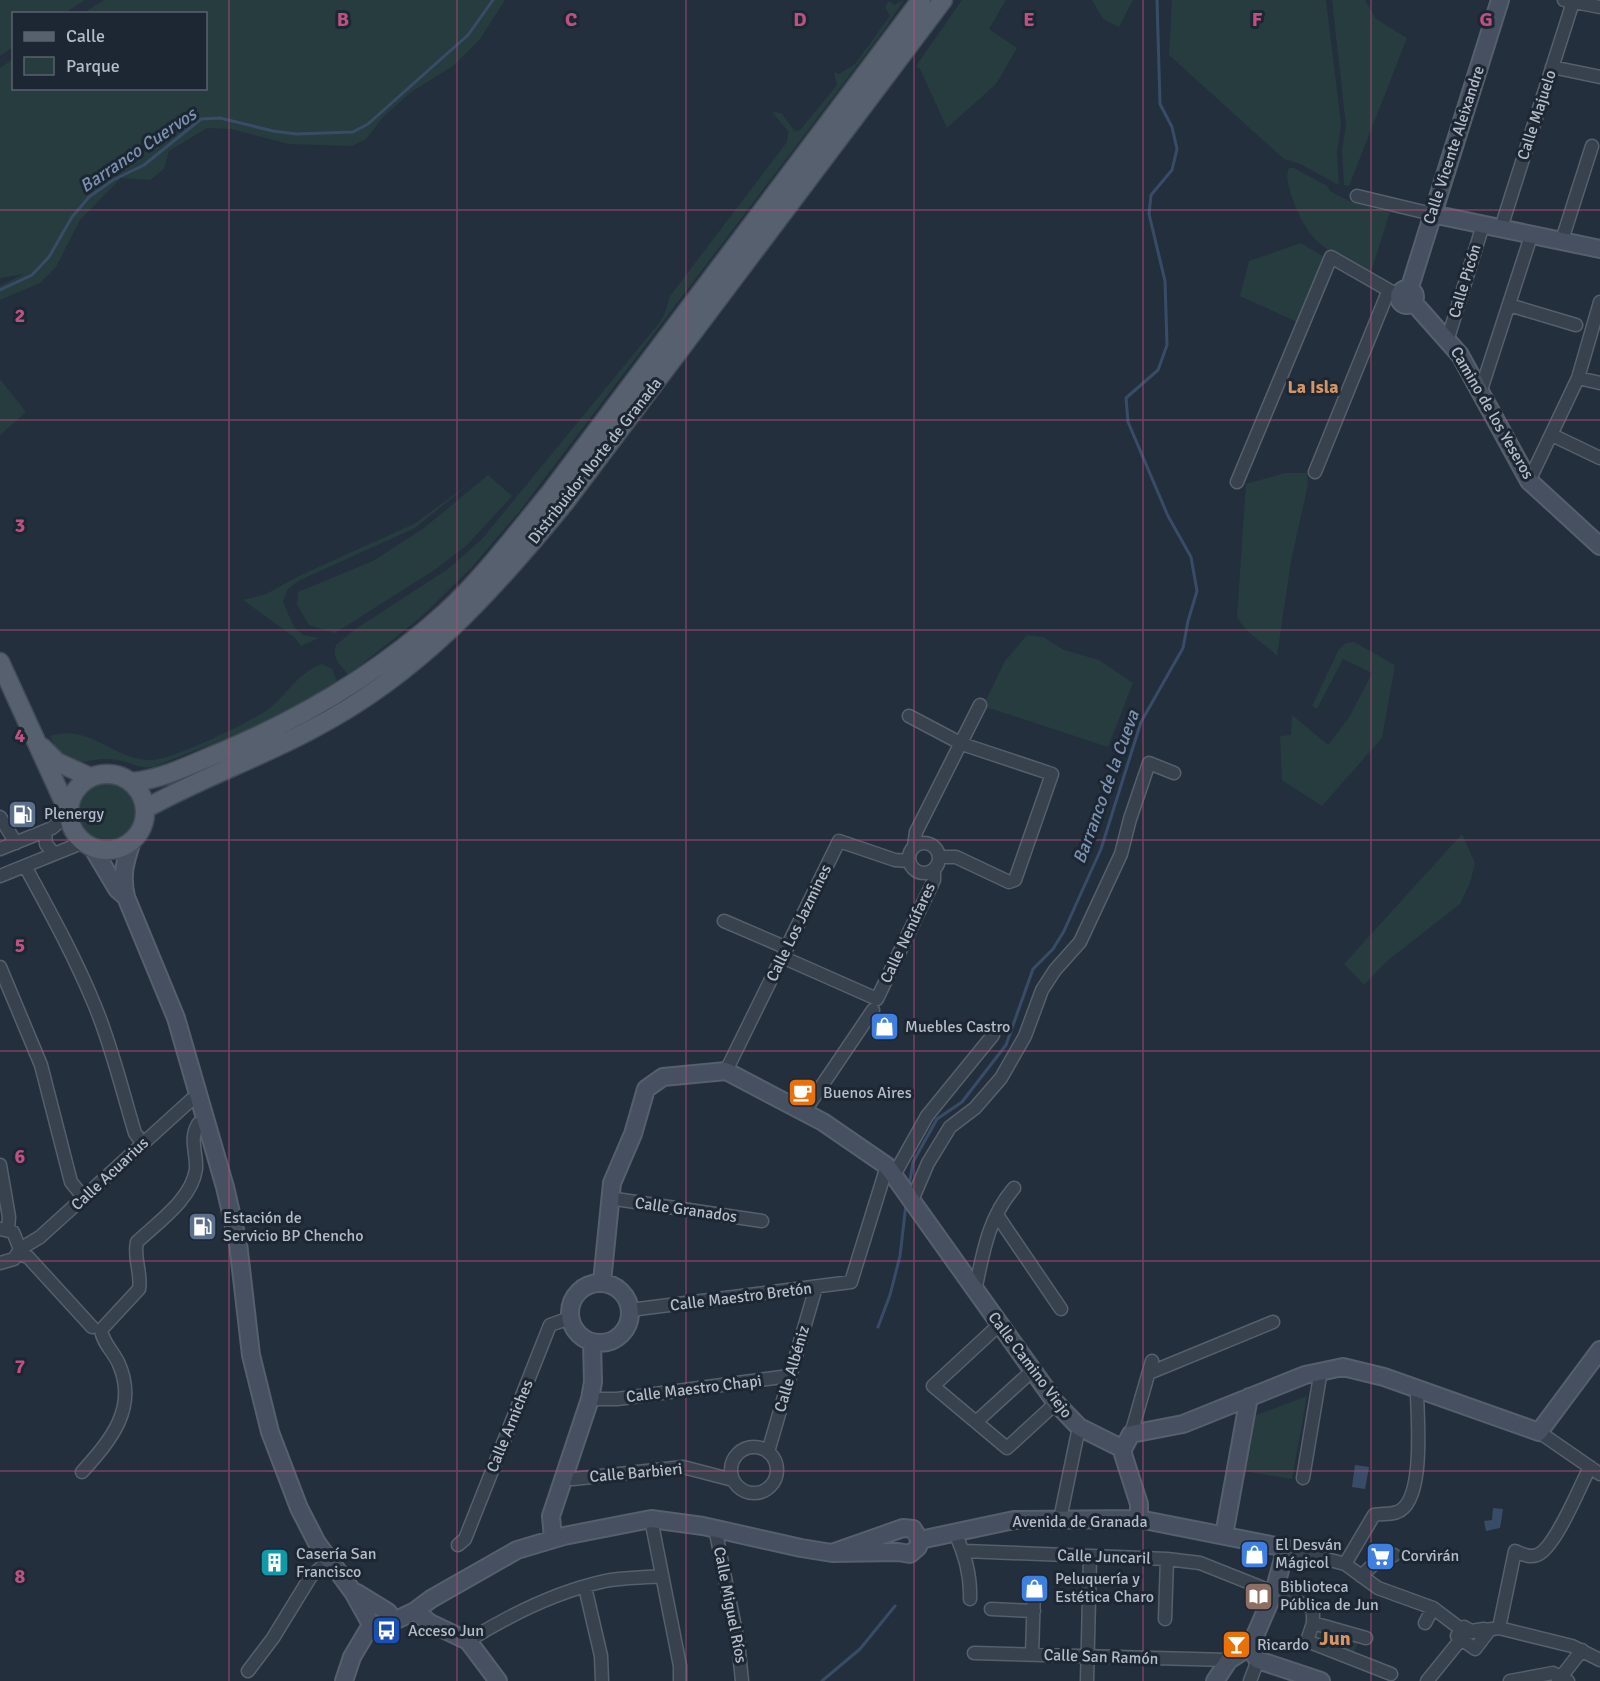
<svg xmlns="http://www.w3.org/2000/svg" width="1600" height="1681" font-family="Signika,sans-serif">
<rect width="100%" height="100%" fill="#242f3e"/>
<path fill="#263c3f" d="M0,0h85l-20,13 -51,1 -1,33 -13,9z
M104,0h401l-25,39 -27,27 -42,26 -27,24 -18,23 -14,7 -63,-2 -58,-15 -24,-1 -38,23 -5,18 -14,11 -29,-2 -41,42 -24,47 -16,16 -40,17v-14l24,-12 -24,4v-210l13,-9 1,29h192v-74l-123,-1z
M904,0l-21,31 -364,481 -48,56 -50,49 -73,58c-6,-10 -17,-15 -12,-30l18,-15 94,-61 34,-30 178,-217 5,-9 5,-17 117,-154 1,-11 -16,-19 9,1 14,18 5,-1 37,-45 -3,-13 5,2 16,-10 35,-48 -5,-9 4,-6 5,4z
M962,0h44l-17,29 28,19 -21,36 -49,44 -27,-59 -4,-3z
M1092,0h41l-14,27 -16,-8z
M1172,0h154l15,124 -4,30 2,31 -39,-21 -16,-5 -115,-104z
M1332,0h33l11,19 31,19 -58,148 -5,-1 -2,-35 4,-24z
M1289,168h5l33,18 4,6 23,11 36,9 -20,63c-44,-26 -61,-29 -79,-80 -2,-9 -6,-19 -2,-27z
M1301,243l23,14 -27,65 -57,-26 9,-35z
M0,379l26,33 -26,23z
M1285,473h22l1,12 -17,76 -14,95c-15,-15 -30,-21 -40,-39l9,-133z
M488,475l24,21 -45,49 -31,24 -101,64 -26,-8 -12,-20 1,-13 75,-31 51,-33z
M473,481l-58,47 -117,53 -11,9 -4,12 11,25 9,8 16,3 -18,8 -7,-9 -51,-37 23,-6 33,-18 115,-52z
M1027,635l16,2 21,13 35,10 34,23 -25,64 -125,-41 22,-45z
M1354,642l41,23 -13,73 -60,68 -40,-26 -2,-44 11,-1 1,-20 36,30 22,-29 22,-43 -29,-14 -26,50 -5,-3 27,-57 7,-6z
M322,664l10,5 5,12c-56,39 -121,61 -184,86 -14,2 -23,-5 -36,-7 -31,-6 -49,19 -67,-24 43,-14 69,31 108,23 21,-3 95,-38 112,-51 17,-14 30,-37 52,-44z
M79 812a29 29 0 1 1 58 0a29 29 0 1 1-58 0Z
M1462,834l13,29 -5,20 -10,21 -73,57 -23,24 -20,-21z
M1307,1396l-15,83 -48,-8 7,-54z
M1315,1625l44,15 -6,16 -44,-15z"/>
<path fill="#394c67" d="M1355,1465l14,2 -4,22 -13,-2z
M1493,1508l10,1 -3,19 -14,3 -2,-10 8,-1z"/>
<g fill="none" stroke-linecap="round" stroke-linejoin="round">
<path stroke="#394c67" stroke-width="3" d="M0,290l32,-15 17,-18 23,-40 17,-20 24,-17 31,-15 57,-46 19,-1 53,13 23,3 57,-2 15,-8 100,-89 25,-35
M909,1186l4,-24 24,-43 25,-17 44,-57 27,-76 20,-20 11,-18 37,-82 40,-127 42,-74 5,-27 9,-30 -6,-34 -23,-41 -40,-94 -2,-24 32,-28 9,-25 -2,-64 -16,-67 2,-19 21,-25 5,-21 -5,-22 -12,-23 -3,-104
M878,1327l12,-32 10,-39 6,-52
M822,1681l38,-32 35,-43"/>
<defs>
<path id="street" d="M1564,0l36,7
M1552,67l48,10
M1357,196l75,18
M1501,228l72,-226
M1562,240l30,-94
M1509,305l67,20
M1448,338l35,-113
M1578,378l22,5
M1481,390l51,-157
M1552,435l48,23
M1315,472l73,-180
M1529,481l49,-103 22,-76
M1237,482l94,-225 68,39
M909,716l53,28 90,30 -37,106 -6,2 -53,-25h-16
M0,817l16,26
M45,832l1,12 8,10
M909 858a15 15 0 1 1 30 0a15 15 0 1 1-30 0Z
M914,846l2,-14 64,-127
M0,849l52,-21 17,-14
M25,866c25,46 50,91 70,140 17,41 27,84 40,127l8,11
M0,876l84,-34
M724,921l63,27
M782,957l95,42 57,-119v-10
M0,967l41,98 30,117 13,16
M726,1071l113,-230 56,19 14,1
M804,1112l69,-102
M0,1165l9,52 -1,13
M894,1175l33,-59 66,-81
M609,1198l153,23
M913,1198l15,-35 22,-36 25,-19 26,-30 24,-42 17,-46 13,-20 25,-28 41,-88 9,-35 19,-56 25,10
M997,1215l64,94
M20,1249l20,-12 151,-137 8,-3
M18,1254l10,3 64,70
M0,1263l14,-4 6,-10 -7,-17 -12,-3
M975,1291c8,-38 13,-73 39,-103
M630,1310l221,-28 36,-116
M999,1325l-66,61 74,62 49,-45
M1149,1373l124,-51
M590,1399h27l172,-23
M976,1422l56,-51
M1539,1432l61,42
M1131,1434l21,-73
M731 1470a23 23 0 1 1 46 0a23 23 0 1 1-46 0Z
M768,1452l48,-165
M82,1472c29,-32 57,-65 36,-110 -6,-12 -15,-19 -17,-32l38,-41c3,-16 -6,-31 -2,-47 21,-20 55,-43 59,-73 1,-16 -7,-30 2,-45l7,-3
M565,1477l8,2 110,-12 50,13
M1303,1478l18,-108
M651,1519l29,147v15
M1060,1519l19,-92
M715,1528l23,114 4,39
M955,1533c10,21 16,41 15,66
M458,1545l7,-6 85,-214 20,-7
M1286,1548l59,16 33,24 55,20 33,25
M964,1551l203,8 33,4 113,45v15l-6,18 84,33
M1345,1564l29,-49c7,-2 16,0 23,-3 29,-10 20,-97 20,-121
M1361,1576l13,-12 20,-9
M585,1587l16,69 1,25
M991,1609l43,2
M1165,1619l2,-60
M1313,1623l53,15
M1425,1623l8,-15
M1464,1627l7,4 13,-2 4,3 -13,17 -18,-13z
M1499,1628l16,-77c7,3 14,7 22,4 18,-6 43,-69 53,-88
M468,1641c43,-27 87,-49 137,-60 18,-4 37,-3 56,-5
M974,1653l255,7
M1032,1655l2,-64
M248,1671l25,-33 38,-62 18,-15
M1087,1681l3,-124
M1250,1681l8,-21
M1427,1681l39,-48 33,-5 73,18 28,14
M1510,1681l43,-8 15,8
M1558,1681l24,-31"/>
<path id="secondary" d="M1432,214l168,35
M1399 297a8 8 0 1 1 16 0a8 8 0 1 1-16 0Z
M1409,290l91,-290
M1413,302l47,53 69,126 71,65
M132,841c-7,21 -11,34 -6,56l50,121 49,169 13,56 13,112 19,77 29,76 18,35 36,49 20,36 10,3
M92,847l25,42 9,8
M602,1282l10,-99 21,-49 13,-45 17,-12 63,-6 97,51 64,44 169,237 23,24 44,22
M570 1313a30 30 0 1 1 60 0a30 30 0 1 1-60 0Z
M1139,1519v-15l-16,-50v-5l8,-15 52,-10 122,-49 38,-8 41,10 155,55 61,-82
M1224,1535l25,-138
M553,1539l-2,-23 39,-117 3,-17 -1,-40
M920,1540l94,-20 125,-1 147,29 -12,44 -20,46 -5,9 -20,13 -14,21
M357,1593l31,19 4,10
M415,1611l15,12 38,18 30,40
M392,1622l23,-11 16,-12 86,-49 47,-14 87,-17 52,7 98,22 31,5 66,-1 12,2 8,-7 2,-7 -7,-11 -10,-1 -71,25
M1249,1647l9,13 63,21
M344,1681l8,-24 19,-32"/>
<path id="primary" d="M0,662l62,136 7,8
M42,747l15,15 33,15
M69 812a38 38 0 1 1 76 0a38 38 0 1 1-76 0Z
M132,782c33,-3 64,-20 94,-32 80,-34 154,-78 219,-137 39,-36 71,-79 105,-120l371,-493
M145,809c55,-31 114,-51 169,-81 104,-54 179,-137 252,-227l377,-501"/>
</defs>
<use href="#street" stroke="#565f6c" stroke-width="15"/>
<use href="#secondary" stroke="#565f6c" stroke-width="20"/>
<use href="#primary" stroke="#414a57" stroke-width="21"/>
<use href="#street" stroke="#38414e" stroke-width="12"/>
<use href="#secondary" stroke="#465061" stroke-width="16"/>
<use href="#primary" stroke="#56606e" stroke-width="18"/>
</g>
<path fill="none" stroke="#bd5182" stroke-width="1.5" stroke-opacity="0.55" d="M229,0v1681M457,0v1681M686,0v1681M914,0v1681M1143,0v1681M1371,0v1681M0,210h1600M0,420h1600M0,630h1600M0,840h1600M0,1051h1600M0,1261h1600M0,1471h1600"/>
<defs>
<symbol id="fuel-square" viewBox="-11 -11 22 22"><rect x="-9" y="-9" width="18" height="18" rx="4" fill="#5c6f8a" stroke="#1d2633"/><path d="M-5.5-6h7V0h2V4h1.3V-2.5L3-4.5l.8-.8L6-3V5H2.5V1h-1V6h-7ZM-4.2-4.7v3.2H.2V-4.7Z" fill="#fff"/></symbol>
<symbol id="shop-square" viewBox="-11 -11 22 22"><rect x="-9" y="-9" width="18" height="18" rx="4" fill="#3f7fe0" stroke="#1d2633"/><path d="M-5-2.5h2.3a2.7 3.5 0 0 1 5.4 0H5L5.5 6h-11ZM-1.5-2.5h3a1.5 2.3 0 0 0-3 0Z" fill="#fff"/></symbol>
<symbol id="cafe-square" viewBox="-11 -11 22 22"><rect x="-9" y="-9" width="18" height="18" rx="4" fill="#e8710a" stroke="#1d2633"/><path d="M-5.5-4.5H6V0H3Q3 3.5 0 3.5H-2.5Q-5.5 3.5-5.5 0ZM3-3.2v2h1.7v-2ZM-6 4.5H4V6H-6Z" fill="#fff"/></symbol>
<symbol id="supermarket-square" viewBox="-11 -11 22 22"><rect x="-9" y="-9" width="18" height="18" rx="4" fill="#3f7fe0" stroke="#1d2633"/><path d="M-6-5.5h2.5l.6 2H6L4.5 2H-2.5L-4.4-4H-6ZM-1.5 3.2a1.3 1.3 0 1 0 .1 0ZM3 3.2a1.3 1.3 0 1 0 .1 0Z" fill="#fff"/></symbol>
<symbol id="building-square" viewBox="-11 -11 22 22"><rect x="-9" y="-9" width="18" height="18" rx="4" fill="#0f9aa8" stroke="#1d2633"/><path d="M-4-6H4V6H1V3H-1V6H-4ZM-2.5-4.3h1.7v1.8h-1.7ZM.8-4.3h1.7v1.8H.8ZM-2.5-1h1.7V.8h-1.7ZM.8-1h1.7V.8H.8Z" fill="#fff"/></symbol>
<symbol id="library-square" viewBox="-11 -11 22 22"><rect x="-9" y="-9" width="18" height="18" rx="4" fill="#8d6e63" stroke="#1d2633"/><path d="M-6-4Q-3-5.5-.7-3.5V5Q-3 3-6 4ZM6-4Q3-5.5 .7-3.5V5Q3 3 6 4Z" fill="#fff"/></symbol>
<symbol id="bus-square" viewBox="-11 -11 22 22"><rect x="-9" y="-9" width="18" height="18" rx="4" fill="#1a4fb4" stroke="#1d2633"/><path d="M-5-6H5V4H4V6H2V4H-2V6H-4V4H-5ZM-3.5-4V0h7V-4ZM-3.5 1.2v1.5H-2V1.2ZM2 1.2v1.5H3.5V1.2Z" fill="#fff"/></symbol>
<symbol id="bar-square" viewBox="-11 -11 22 22"><rect x="-9" y="-9" width="18" height="18" rx="4" fill="#e8710a" stroke="#1d2633"/><path d="M-6-5H6L.8 .8V4.5H3.5V6h-7V4.5H-.8V.8Z" fill="#fff"/></symbol>
</defs>
<g fill-rule="evenodd">
<use href="#fuel-square" x="6" y="798" width="33" height="33"/>
<use href="#shop-square" x="868" y="1010" width="33" height="33"/>
<use href="#cafe-square" x="786" y="1076" width="33" height="33"/>
<use href="#fuel-square" x="186" y="1210" width="33" height="33"/>
<use href="#shop-square" x="1238" y="1538" width="33" height="33"/>
<use href="#supermarket-square" x="1364" y="1540" width="33" height="33"/>
<use href="#building-square" x="258" y="1546" width="33" height="33"/>
<use href="#shop-square" x="1018" y="1572" width="33" height="33"/>
<use href="#library-square" x="1242" y="1580" width="33" height="33"/>
<use href="#bus-square" x="370" y="1614" width="33" height="33"/>
<use href="#bar-square" x="1220" y="1628" width="33" height="33"/>
</g>
<g text-anchor="middle" dominant-baseline="central" stroke-width="6" stroke-linejoin="round" paint-order="stroke">
<g font-size="16" fill="#b4bcc9" stroke="#1d2633">
<text transform="translate(1537 115) rotate(-72)">Calle Majuelo</text>
<text transform="translate(1454 145) rotate(-72)">Calle Vicente Aleixandre</text>
<text transform="translate(1465 281) rotate(-73)">Calle Picón</text>
<text transform="translate(1492 413) rotate(60)">Camino de los Yeseros</text>
<text transform="translate(595 461) rotate(-52)">Distribuidor Norte de Granada</text>
<text transform="translate(799 923) rotate(-64)">Calle Los Jazmines</text>
<text transform="translate(908 933) rotate(-65)">Calle Nenúfares</text>
<text transform="translate(110 1174) rotate(-43)">Calle Acuarius</text>
<text transform="translate(686 1210) rotate(8)">Calle Granados</text>
<text transform="translate(741 1297) rotate(-7)">Calle Maestro Bretón</text>
<text transform="translate(1030 1365) rotate(53)">Calle Camino Viejo</text>
<text transform="translate(792 1369) rotate(-74)">Calle Albéniz</text>
<text transform="translate(694 1389) rotate(-7)">Calle Maestro Chapi</text>
<text transform="translate(510 1426) rotate(-68)">Calle Arniches</text>
<text transform="translate(636 1473) rotate(-5)">Calle Barbieri</text>
<text x="1080" y="1522">Avenida de Granada</text>
<text transform="translate(1104 1557) rotate(2)">Calle Juncaril</text>
<text transform="translate(730 1605) rotate(79)">Calle Miguel Ríos</text>
<text transform="translate(1101 1657) rotate(2)">Calle San Ramón</text>
</g>
<g font-size="16" fill="#b4bcc9" stroke="#1d2633" text-anchor="start">
<text x="44" y="814">Plenergy</text>
<text x="905" y="1027">Muebles Castro</text>
<text x="823" y="1093">Buenos Aires</text>
<text x="223" y="1218">Estación de<tspan x="223" dy="18">Servicio BP Chencho</tspan></text>
<text x="1275" y="1545">El Desván<tspan x="1275" dy="18">Mágicol</tspan></text>
<text x="296" y="1554">Casería San<tspan x="296" dy="18">Francisco</tspan></text>
<text x="1401" y="1556">Corvirán</text>
<text x="1055" y="1579">Peluquería y<tspan x="1055" dy="18">Estética Charo</tspan></text>
<text x="1280" y="1587">Biblioteca<tspan x="1280" dy="18">Pública de Jun</tspan></text>
<text x="408" y="1631">Acceso Jun</text>
<text x="1257" y="1645">Ricardo</text>
</g>
<g font-size="18" font-style="italic" fill="#7c92b1" stroke="#1d2633">
<text transform="translate(138 150) rotate(-34)">Barranco Cuervos</text>
<text transform="translate(1106 787) rotate(-70)">Barranco de la Cueva</text>
</g>
<g font-size="18" font-weight="bold" fill="#d59563" stroke="#1d2633">
<text x="1313" y="387">La Isla</text>
</g>
<g font-size="20" font-weight="bold" fill="#d59563" stroke="#1d2633">
<text x="1335" y="1638">Jun</text>
</g>
</g>
<g font-size="20" text-anchor="middle" font-weight="bold" fill="#bd5182" stroke="#1d2633" stroke-width="6" stroke-linejoin="round" paint-order="stroke">
<text x="343" y="26">B</text>
<text x="571" y="26">C</text>
<text x="800" y="26">D</text>
<text x="1029" y="26">E</text>
<text x="1257" y="26">F</text>
<text x="1486" y="26">G</text>
<text x="20" y="322">2</text>
<text x="20" y="532">3</text>
<text x="20" y="742">4</text>
<text x="20" y="952">5</text>
<text x="20" y="1163">6</text>
<text x="20" y="1373">7</text>
<text x="20" y="1583">8</text>
</g>
<rect x="12" y="12" width="195" height="78" fill="#1d2633" stroke="#59626f" stroke-width="1.5"/>
<rect x="24" y="32" width="30" height="9" fill="#56606e" stroke="#59626f" stroke-width="1.5"/>
<text x="66" y="42" font-size="18" fill="#b4bcc9">Calle</text>
<rect x="24" y="57" width="30" height="18" fill="#263c3f" stroke="#59626f" stroke-width="1.5"/>
<text x="66" y="72" font-size="18" fill="#b4bcc9">Parque</text>
</svg>
